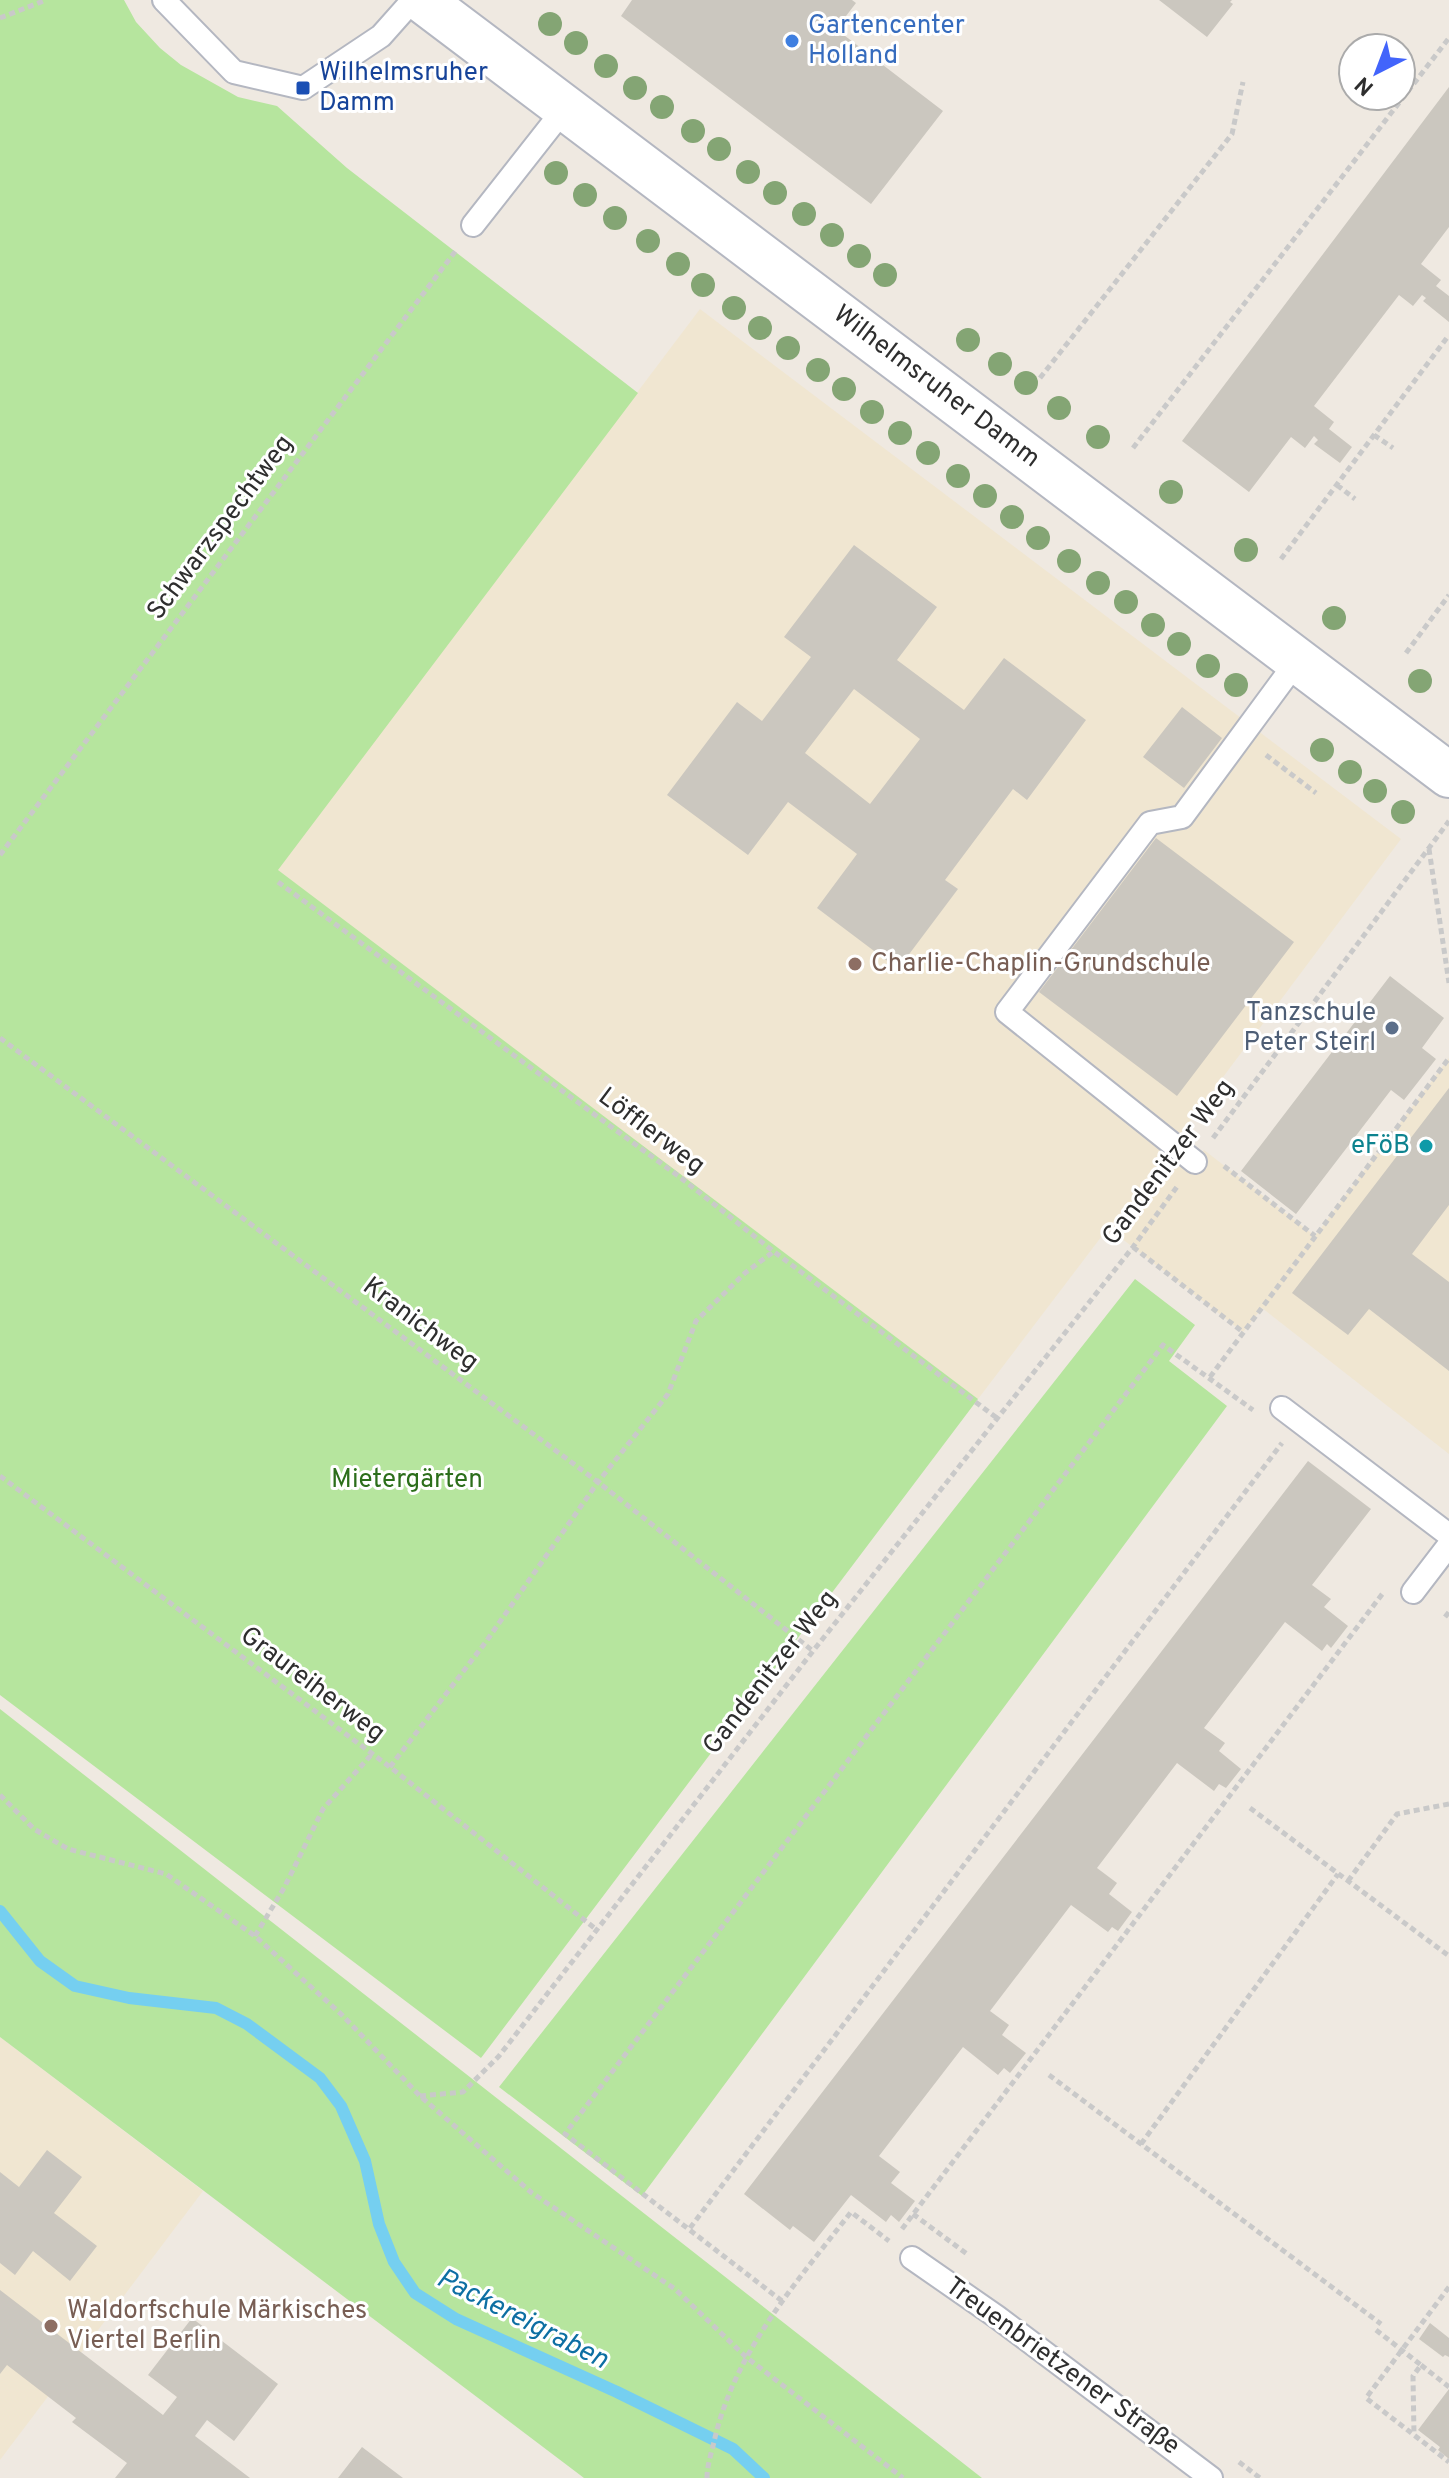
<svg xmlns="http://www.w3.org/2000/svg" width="1449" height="2478" font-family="Overpass,sans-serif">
<rect width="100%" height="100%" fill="#efe9e1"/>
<path fill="#f0e6d1" d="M700,309l701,530 -228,305 22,17 9,-11 111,86 134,-178v396l-187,-146 -19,24 -135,-104 -130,171 -701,-529z
M0,2037l203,154 -203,269z"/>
<path fill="#b6e59e" d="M0,0h124l12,22 24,26 21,17 57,32 39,9 70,62 291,225 -360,477 700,529 -497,659 -481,-363z
M1135,1279l60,46 -26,36 58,45 -585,790 -143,-109z
M0,1709l982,769h-398l-584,-441z"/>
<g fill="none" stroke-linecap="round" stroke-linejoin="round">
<path stroke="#75cff0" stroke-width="12" d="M0,1911l40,50 35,25 54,12 87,10 31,16 73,54 21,28 24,55 14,63 15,38 21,31 41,26 161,73 116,57 31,29"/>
</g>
<path fill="#cbc7bf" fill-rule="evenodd" d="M632,0h220l4,3 -20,26 107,82 -72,93 -250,-188z
M1159,0h73l-2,2 3,2 -26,33z
M1449,87v140l-28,37 20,16 -5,6 13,10v26l-26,-21 3,-3 -4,-3 -9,11 -14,-11 -85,111 20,16 -5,7 23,18 -12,16 -26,-19 4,-4 -4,-4 -9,12 -14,-11 -42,55 -67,-51z
M854,545l83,62 -40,53 67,50 40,-52 82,62 -59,80 -14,-11 -68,91 13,9 -60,80 -81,-61 40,-54 -69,-52 -40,53 -81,-60 70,-93 25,19 49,-64 -27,-20zM854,689l66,50 -50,65 -65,-51z
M1182,707l40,31 -38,50 -41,-31z
M1156,838l138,104 -117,154 -138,-104z
M1390,976l54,42 -22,30 14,11 -32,41 -13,-10 -95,124 -55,-43z
M1449,1088v117l-37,49 37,28v89l-80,-62 -21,26 -56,-42z
M1308,1461l63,48 -59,76 19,14 -7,8 24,19 -17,22 -4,-4 -5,7 -37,-29 -81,106 21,15 -6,8 22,18 -15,19 -7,-4 -5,7 -37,-28 -80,105 20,15 -8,11 23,18 -14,19 -6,-4 -4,5 -37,-27 -81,106 19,14 -7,10 24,18 -16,20 -6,-5 -6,7 -35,-28 -84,109 21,16 -9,11 24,18 -16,21 -8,-7 -5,7 -35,-27 -37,47 -21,-16 -3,4 -46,-36z
M47,2150l35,27 -28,36 43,33 -27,35 -37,-30 -18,24 -15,-12v-91l19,15z
M0,2290l163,125 14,-18 -29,-22 44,-57 86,66 -44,57 -27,-21 -12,16 55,42h-135l12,-15 -55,-41 4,-4 -69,-53 -7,9z
M1430,2323l19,15v19l-4,-2 -2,2 -24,-18z
M1449,2389v70l-11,-9 2,-3 -22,-17z
M362,2447l41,31h-65z"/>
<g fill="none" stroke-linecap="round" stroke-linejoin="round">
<defs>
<path id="service" d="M164,0l70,72 69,16 78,-52 32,-36
M473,225l92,-117
M1195,1162l-188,-150 143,-189 32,-6 115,-156
M1282,1408l167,127
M1413,1592l36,-47
M912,2258l85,59 214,161"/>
<path id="secondary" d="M422,0l1027,775"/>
</defs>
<use href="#service" stroke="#b4b7c1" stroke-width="26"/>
<use href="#secondary" stroke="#b4b7c1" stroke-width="48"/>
<path stroke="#c9c9c9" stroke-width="5" stroke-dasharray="6 4" stroke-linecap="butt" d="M0,18l46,-18
M1040,378l192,-244 11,-52
M1374,435l19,13
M1133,448l316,-410
M1337,485l18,14
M1281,559l168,-224
M1406,653l43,-58
M1266,755l50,38
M1429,849l20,134
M0,855l457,-606
M278,882l403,296 92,73 224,167
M0,1038l598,444 215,169
M1213,1138l236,-317
M1224,1166l91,70
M1133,1247l110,85
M1210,1377l239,-319
M0,1476l390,291 207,163
M1445,1617l4,-5
M390,1767l95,-124 113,-161 70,-88 28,-73 49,-48 28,-21
M0,1795l34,34 34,20 98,25 89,62 87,79 78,81 112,97 143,96 71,68 157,121
M1250,1808l199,148
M1348,1881l49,-67 52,-10
M255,1936l29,-48 39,-79 48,-54
M1049,2075l332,249
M420,2096l43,-4 36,-36 314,-405 320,-404 46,-63
M1141,2144l197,-270
M913,2214l54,40
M690,2228l592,-785
M902,2229l481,-636
M1449,2287l-83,111 83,64
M782,2301l-217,-167 598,-789 90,65
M1376,2330l45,35 -8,11 1,59
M1421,2365l28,22
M1239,2462l21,16
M707,2478c0,-12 4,-24 7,-36 20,-90 82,-159 137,-230l38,29"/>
<use href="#service" stroke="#fff" stroke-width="22"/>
<use href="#secondary" stroke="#fff" stroke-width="44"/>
</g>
<g fill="#84a574">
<circle cx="550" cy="24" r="12"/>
<circle cx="576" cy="43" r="12"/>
<circle cx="606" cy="66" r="12"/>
<circle cx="635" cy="88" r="12"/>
<circle cx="662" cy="107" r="12"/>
<circle cx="693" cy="131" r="12"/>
<circle cx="719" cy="149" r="12"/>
<circle cx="748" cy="172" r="12"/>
<circle cx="556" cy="173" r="12"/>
<circle cx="775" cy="193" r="12"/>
<circle cx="585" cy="195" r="12"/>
<circle cx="804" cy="214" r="12"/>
<circle cx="615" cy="218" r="12"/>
<circle cx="832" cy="235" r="12"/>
<circle cx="648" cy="241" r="12"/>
<circle cx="859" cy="256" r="12"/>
<circle cx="678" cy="264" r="12"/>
<circle cx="885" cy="275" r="12"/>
<circle cx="703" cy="285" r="12"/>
<circle cx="734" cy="308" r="12"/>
<circle cx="760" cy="328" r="12"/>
<circle cx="968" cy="340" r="12"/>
<circle cx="788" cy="348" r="12"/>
<circle cx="1000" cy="364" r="12"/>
<circle cx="818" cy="370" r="12"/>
<circle cx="1026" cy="383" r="12"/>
<circle cx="844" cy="389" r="12"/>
<circle cx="1059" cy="408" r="12"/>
<circle cx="872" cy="412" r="12"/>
<circle cx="900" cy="433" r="12"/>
<circle cx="1098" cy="437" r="12"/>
<circle cx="928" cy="453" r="12"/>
<circle cx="958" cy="476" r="12"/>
<circle cx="1171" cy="492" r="12"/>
<circle cx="985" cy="496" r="12"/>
<circle cx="1012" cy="517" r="12"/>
<circle cx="1038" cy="538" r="12"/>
<circle cx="1246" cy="550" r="12"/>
<circle cx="1069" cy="561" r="12"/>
<circle cx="1098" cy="583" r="12"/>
<circle cx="1126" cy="602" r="12"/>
<circle cx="1334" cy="618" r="12"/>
<circle cx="1153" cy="625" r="12"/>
<circle cx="1179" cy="644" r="12"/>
<circle cx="1208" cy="666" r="12"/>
<circle cx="1420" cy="681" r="12"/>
<circle cx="1236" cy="685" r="12"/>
<circle cx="1322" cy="750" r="12"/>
<circle cx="1350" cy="772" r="12"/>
<circle cx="1375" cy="791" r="12"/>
<circle cx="1403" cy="812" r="12"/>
</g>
<circle fill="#3f7fe0" stroke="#fff" stroke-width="3" cx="792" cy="41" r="8"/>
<rect fill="#1a4fb4" stroke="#fff" stroke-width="3" x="295" y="80" width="16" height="16" rx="4"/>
<g fill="#8d6e63" stroke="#fff" stroke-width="3">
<circle cx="855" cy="964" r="8"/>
<circle cx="51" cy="2326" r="8"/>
</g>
<circle fill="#5c6f8a" stroke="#fff" stroke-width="3" cx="1392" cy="1028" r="8"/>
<circle fill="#0f9aa8" stroke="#fff" stroke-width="3" cx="1426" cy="1146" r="8"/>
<g text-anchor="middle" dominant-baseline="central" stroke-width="6" stroke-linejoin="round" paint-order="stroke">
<g font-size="26" fill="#366cbe" stroke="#fff" text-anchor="start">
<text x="808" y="26">Gartencenter<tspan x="808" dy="30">Holland</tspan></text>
</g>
<g font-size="26" fill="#164399" stroke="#fff" text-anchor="start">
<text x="319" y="73">Wilhelmsruher<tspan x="319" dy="30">Damm</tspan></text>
</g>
<g font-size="26" fill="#2e2e2e" stroke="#fff">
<text transform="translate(936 387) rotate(37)">Wilhelmsruher Damm</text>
<text transform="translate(221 528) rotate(-53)">Schwarzspechtweg</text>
<text transform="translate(651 1132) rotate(37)">Löfflerweg</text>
<text transform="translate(1169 1163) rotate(-53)">Gandenitzer Weg</text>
<text transform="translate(420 1325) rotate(37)">Kranichweg</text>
<text transform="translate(771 1673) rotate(-52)">Gandenitzer Weg</text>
<text transform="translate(312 1685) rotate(37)">Graureiherweg</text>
<text transform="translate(1062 2367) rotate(36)">Treuenbrietzener Straße</text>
</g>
<g font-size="26" fill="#785e54" stroke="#fff" text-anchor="start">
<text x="871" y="964">Charlie-Chaplin-Grundschule</text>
<text x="67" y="2311">Waldorfschule Märkisches<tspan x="67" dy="30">Viertel Berlin</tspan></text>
</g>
<g font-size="26" fill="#4e5e75" stroke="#fff" text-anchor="end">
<text x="1376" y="1013">Tanzschule<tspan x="1376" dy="30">Peter Steirl</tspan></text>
</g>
<g font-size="26" fill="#0d838f" stroke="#fff" text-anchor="end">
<text x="1410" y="1146">eFöB</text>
</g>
<g font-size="26" fill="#2c6e1b" stroke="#fff">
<text x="407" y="1480">Mietergärten</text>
</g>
<g font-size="28" font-style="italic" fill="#0d6fa3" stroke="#fff">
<text transform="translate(522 2320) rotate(27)">Packereigraben</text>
</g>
</g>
<g transform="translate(1377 72) rotate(222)"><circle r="38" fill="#ffffff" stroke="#ababab" stroke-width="2"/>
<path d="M0-6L14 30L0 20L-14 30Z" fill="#4264fb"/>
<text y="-12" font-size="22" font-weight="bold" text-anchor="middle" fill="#2e2e2e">N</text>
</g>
</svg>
